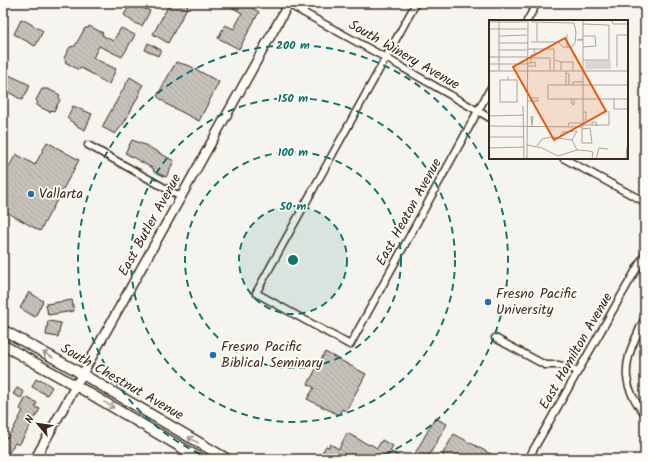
<svg xmlns="http://www.w3.org/2000/svg" width="648" height="462" font-family="Kalam,sans-serif">
<defs>
<pattern id="building-back-hatch" width="6" height="6" patternUnits="userSpaceOnUse"><rect width="6" height="6" fill="#c7c1bb"/><path d="M-1 5l2 2M0 0l6 6M5-1l2 2" fill="none" stroke="#aca6a0"/></pattern>
</defs>
<rect width="100%" height="100%" fill="#f5f4ee"/>
<filter id="ink" filterUnits="userSpaceOnUse"><feTurbulence type="fractalNoise" baseFrequency=".025" numOctaves="2"/><feDisplacementMap in="SourceGraphic" scale="8" xChannelSelector="R" yChannelSelector="G"/><feConvolveMatrix kernelMatrix="1 2 1 2 8 2 1 2 1" color-interpolation-filters="sRGB"/></filter>
<g filter="url(#ink)">
<path fill="url(#building-back-hatch)" stroke="#3b2a1e" d="M131,3l19,8 -8,15 -8,-3 -10,-8z
M170,3h15l3,3 -20,37 -15,-9z
M224,3h19l16,9 -20,37 -21,-11 7,-13 9,4 8,-16z
M22,19l21,12 -7,14 -1,1 -21,-12 7,-14z
M89,26l14,7 -1,2 11,6 8,-13 14,7 -13,22 -23,-11 -6,12 23,11 -7,15 -8,-3 -7,-6 -13,-7h-1l-1,2 -14,-8 1,-2 -2,-2 6,-11 5,-1 10,-18h3z
M148,43l13,7 -3,6 -13,-6z
M176,62l14,4 29,16 -20,39 -31,-16 -11,-9z
M7,74l23,11 -1,3 -7,12 -19,-11v-7z
M130,77l13,8 -4,6h1l-2,6 -14,26 -9,11 -13,-7z
M42,89h6l12,6 -1,2 1,3 -6,11 -3,-1 -1,2 -14,-7 2,-2 -2,-3z
M73,106l19,8 -7,16 -8,-4 -10,-8z
M132,140l13,5 29,16 -8,16 -13,-6 1,-2 -29,-16z
M47,142l32,18 -39,71 -37,-21v-32l13,-24 19,11z
M29,292l14,9 -8,16 -15,-9z
M72,300l2,11 -26,4 -2,-11z
M48,321l13,2 -3,14 -12,-2z
M325,352l41,22 -20,37 -4,-2 -3,6 -32,-16 7,-11 -6,-4z
M36,379l3,2 1,-2 12,8 -5,8 -15,-8z
M17,388l7,4 -3,6 -8,-4z
M26,397l11,6 -2,4 5,2 -21,36 -4,-2 -10,16h-2v-24l4,3 5,-7 11,-20 -3,-2z
M435,418l12,6 -20,35h-15z
M347,433l22,12 1,-1 7,4 5,-8 11,6 -3,5 14,8h-78l-6,-3 6,-10 3,1 1,-3 9,5z
M454,434l46,25h-51l-7,-4z"/>
<g fill="none" stroke-linecap="round" stroke-linejoin="round">
<defs>
<path id="minor" d="M286,3l100,55 104,60
M416,3l-160,290 94,52 140,-256
M527,21l10,-18
M88,145l93,52
M563,158l82,44
M645,318c-4,6 -6,13 -9,19 -14,30 -13,52 9,77
M495,338l50,27h14l19,6
M528,459l117,-205"/>
<path id="tertiary" d="M35,459l254,-456"/>
<path id="secondary" d="M3,330l67,37 157,92
M3,345l84,47 114,67"/>
</defs>
<use href="#minor" stroke="#3b2a1e" stroke-width="9"/>
<use href="#tertiary" stroke="#3b2a1e" stroke-width="11"/>
<use href="#secondary" stroke="#3b2a1e" stroke-width="12"/>
<use href="#minor" stroke="#fdfcf7" stroke-width="6"/>
<use href="#tertiary" stroke="#fdfcf7" stroke-width="8"/>
<use href="#secondary" stroke="#fdfcf7" stroke-width="9"/>
</g>
<defs><path id="oneway-shaft" d="M-6 0H5M1.5-3L5.5 0L1.5 3" fill="none" stroke-width="1.6" stroke-linecap="round" stroke-linejoin="round"/></defs>
<g stroke="#9c938a">
<use href="#oneway-shaft" transform="translate(48 355) rotate(-151)"/>
<use href="#oneway-shaft" transform="translate(109 405) rotate(31)"/>
<use href="#oneway-shaft" transform="translate(193 440) rotate(-151)"/>
</g>
</g>
<circle cx="293" cy="260" r="54" fill="#0f766e" fill-opacity=".12"/>
<g fill="none" stroke="#0f766e" stroke-width="2" stroke-dasharray="7 5">
<circle cx="293" cy="260" r="54"/>
<circle cx="293" cy="260" r="108"/>
<circle cx="293" cy="260" r="162"/>
<path d="M211 459A215 215 0 1 1 375 459"/>
</g>
<g fill="#1f6fb2" stroke="#fdfcf7" stroke-width="1.5">
<circle cx="31" cy="194" r="4"/>
<circle cx="488" cy="302" r="4"/>
<circle cx="213" cy="355" r="4"/>
</g>
<g text-anchor="middle" dominant-baseline="central" stroke-width="3.5" stroke-linejoin="round" paint-order="stroke">
<g font-size="14" fill="#3b2a1e" stroke="#fdfcf7">
<text transform="translate(404 55) rotate(30)">South Winery Avenue</text>
<text transform="translate(409 212) rotate(-61)">East Heaton Avenue</text>
<text transform="translate(150 225) rotate(-61)">East Butler Avenue</text>
<text transform="translate(576 351) rotate(-60)">East Hamilton Avenue</text>
<text transform="translate(122 382) rotate(30)">South Chestnut Avenue</text>
</g>
<g font-size="14" fill="#3b2a1e" stroke="#fdfcf7" text-anchor="start">
<text x="39" y="194">Vallarta</text>
<text x="496" y="294">Fresno Pacific<tspan x="496" dy="16">University</tspan></text>
<text x="221" y="347">Fresno Pacific<tspan x="221" dy="16">Biblical Seminary</tspan></text>
</g>
</g>
<g transform="translate(489 20)">
<rect width="139" height="139" fill="#f5f4ee"/>
<path d="M96,41h26v8h-26z" fill="#dad6d0"/>
<path fill="none" stroke="#aba39b" stroke-width="1" d="M123,0l1,4h15M0,2h38M0,9h38M78,14v13M10,16l28,-1M94,20h-6l6,-1M48,21v-18M42,22h27l5,5h9l3,-4 1,-11 -2,-9 -43,-1M10,23h29M94,27l13,-1 -1,-10h-12M45,29h20v22M10,30h28M0,37h38M39,38h22v13M66,40l6,2v8M94,40h26v-35l-26,-1M72,42h12v9M39,43h3v-8h4l-1,-6h-6M0,44h38M39,46h8l-1,-4 -4,1M128,47v-32h11M0,51h139M10,51v-51M77,51v14M77,53l3,1v11M19,57v3h-8v22h17v-22h-9M84,65v-3h10M139,65h-80v14h80M82,79l1,5 2,1v-6M125,79v10h14M39,81h10v-3h-7v3M34,86l1,53M94,92h3v8h-3M0,96l35,-1M94,105h26v-14M0,106l94,1v-107M43,106l1,-10 -2,1 1,7M79,106l1,-3h14M103,106v-4h4l1,4M93,109l8,-1 2,15h-10v-16M0,117h35M69,119l5,-7 14,-1 -5,9M38,125l15,3 16,8 19,-6 12,1 4,1 -1,7M48,126l5,-7 9,-2 21,3 5,10M0,128l35,-1M0,139h23M38,139l1,-139M107,139l3,-11 9,1M137,139l1,-12"/>
<path fill="#e8590c" fill-opacity="0.15" stroke="#e8590c" stroke-width="2" d="M76,18l41,73 -52,29 -41,-73z"/>
<rect width="139" height="139" fill="none" stroke="#3b2a1e" stroke-width="2"/>
</g>
<circle cx="293" cy="260" r="6" fill="#0f766e" stroke="#fdfcf7" stroke-width="2"/>
<g font-size="12" text-anchor="middle" font-weight="bold" fill="#0f766e" stroke="#fdfcf7" stroke-width="3.5" stroke-linejoin="round" paint-order="stroke">
<text x="293" y="49">200 m</text>
<text x="293" y="102">150 m</text>
<text x="293" y="156">100 m</text>
<text x="293" y="210">50 m</text>
</g>
<rect width="648" height="462" fill="none" stroke="#fdfcf7" stroke-width="16"/>
<rect x="8" y="8" width="632" height="446" fill="none" stroke="#3b2a1e" stroke-width="1.5" filter="url(#ink)"/>
<g transform="translate(38 424) rotate(299)" stroke="#fdfcf7" stroke-width="3" paint-order="stroke">
<path d="M0-3L7 15L0 10L-7 15Z" fill="#3b2a1e"/>
<text y="-6" font-size="11" font-weight="bold" text-anchor="middle" fill="#3b2a1e">N</text>
</g>
</svg>
